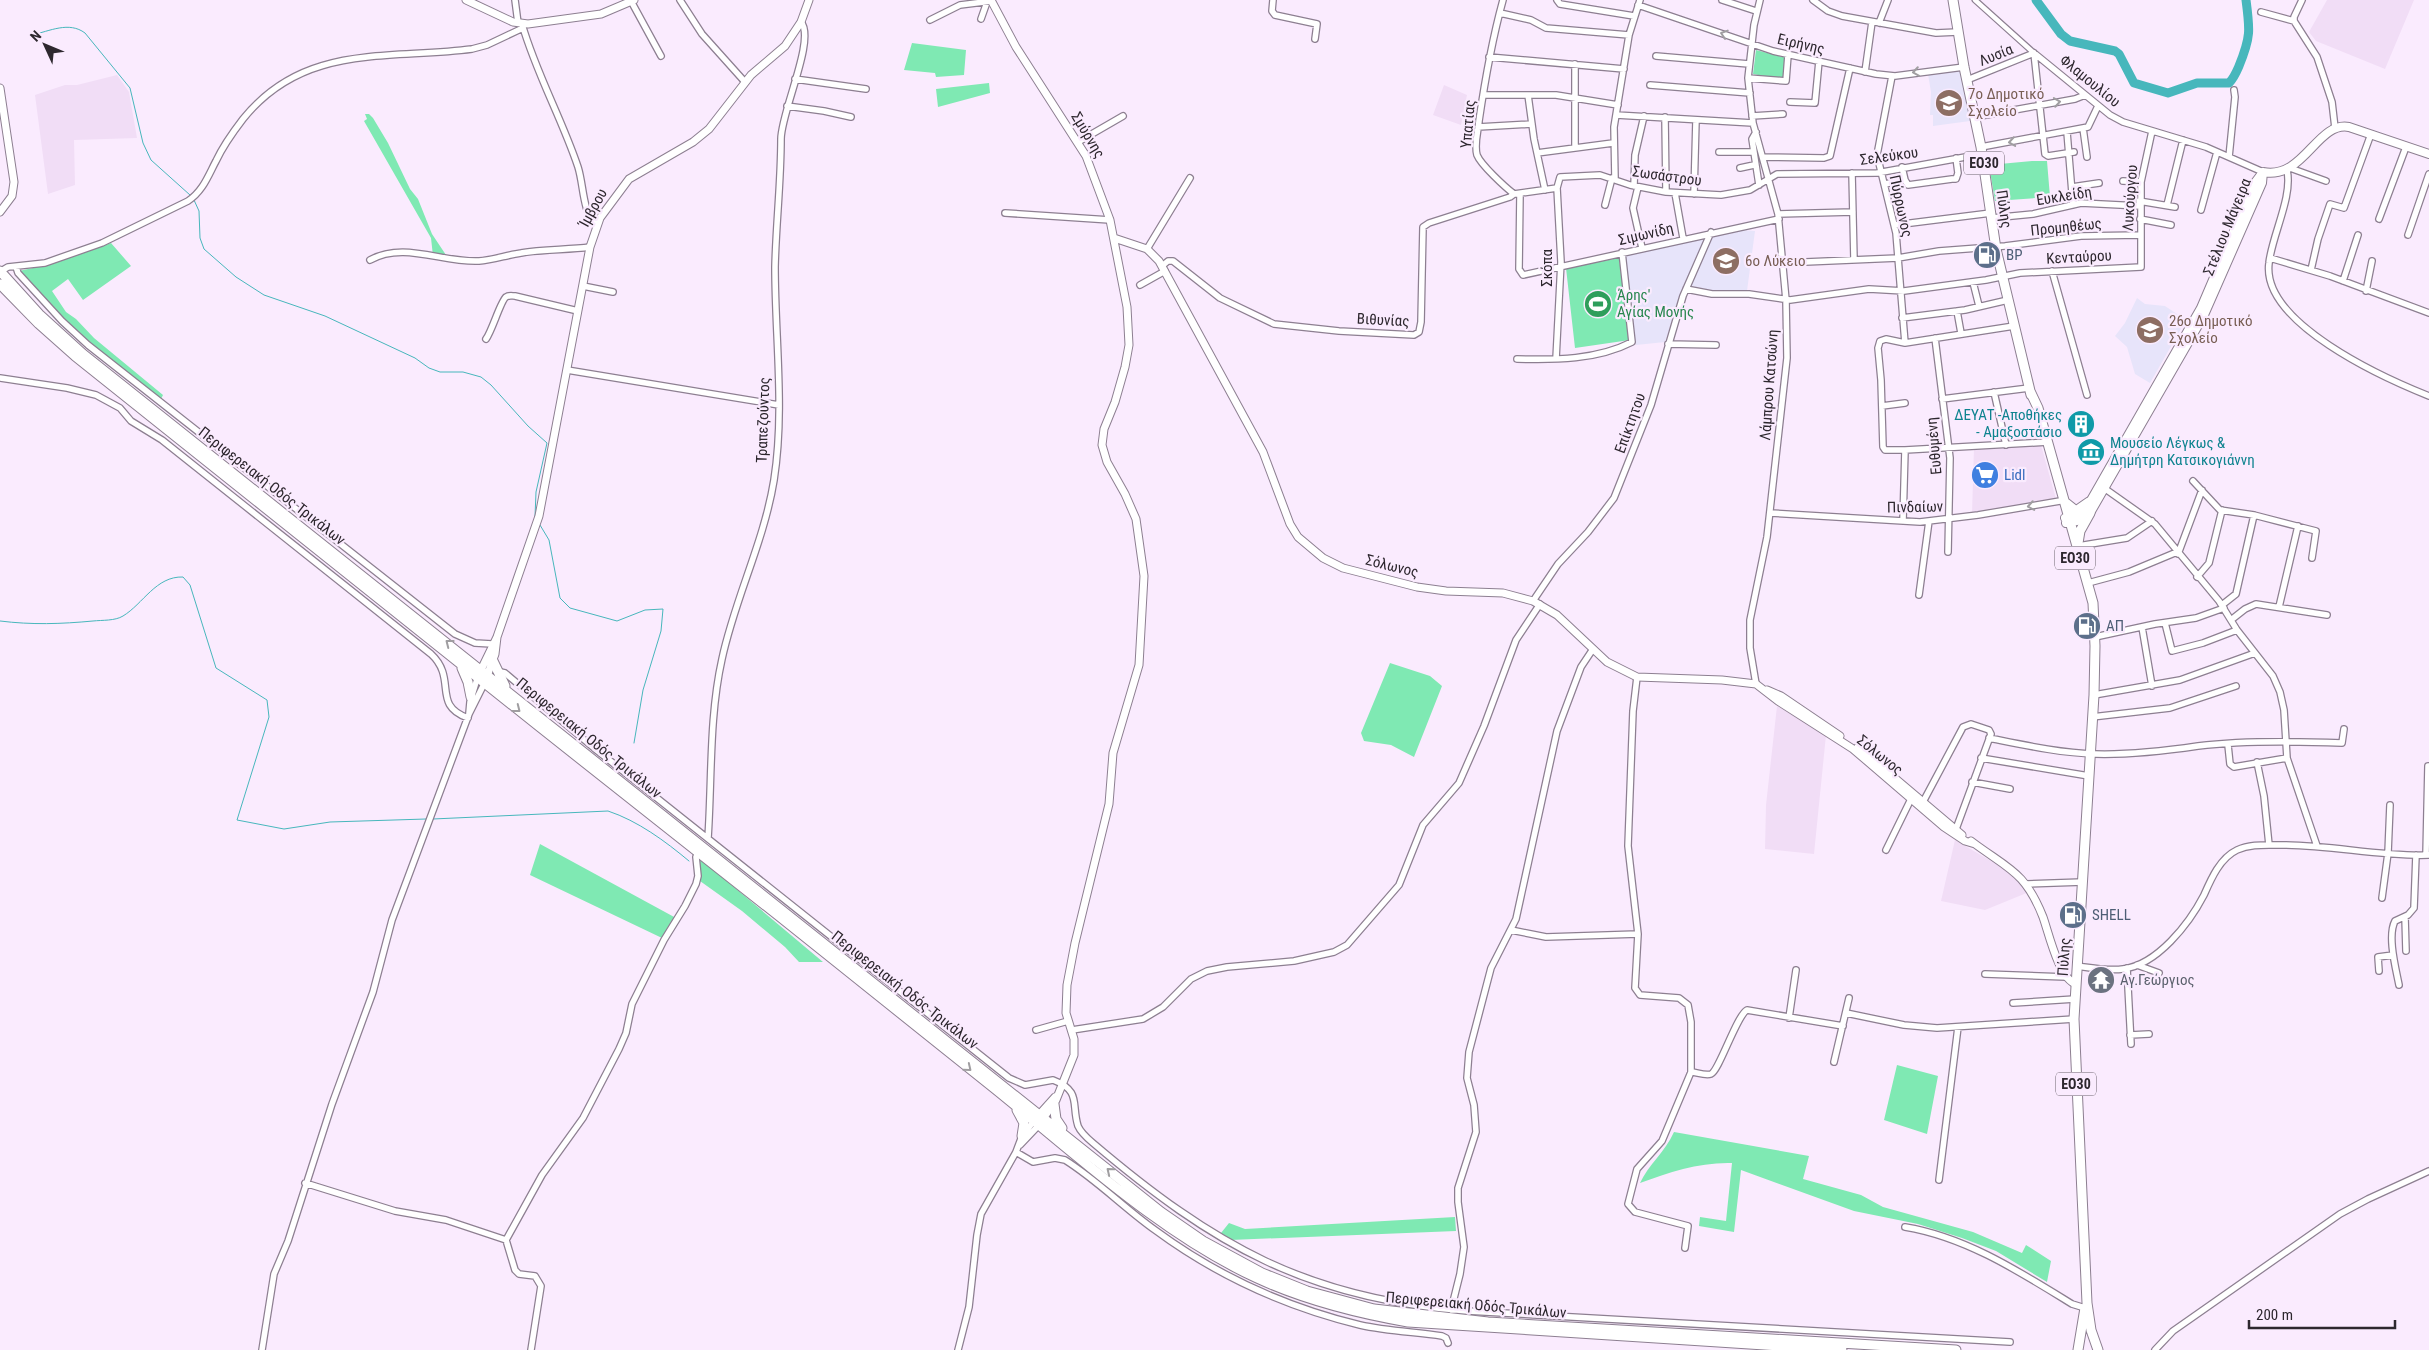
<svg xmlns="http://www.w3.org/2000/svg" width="2429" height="1350" font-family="'Roboto Condensed',sans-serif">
<rect width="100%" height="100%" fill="#faebfe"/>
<path fill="#f1ddf6" d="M2327,0h87l-29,69 -69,-28 -7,-9z
M117,75l12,17 8,46 -63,2 1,45 -27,9 -13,-99 30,-10h12z
M1444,85l23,10 -6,30 -28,-10z
M2041,445l15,54 -84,15 2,-66z
M1777,706l49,29 -12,119 -49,-5 1,-44z
M1955,840l60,35 14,17 -44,18 -44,-9z"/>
<path fill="#e7e4fa" d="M1961,70l9,51 -37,5v-11h-3l1,-23 -3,-18z
M1740,230l15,1 -8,60 -26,1 -30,-6 21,-51z
M1705,238l-22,49 -18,55 -29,3 -12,-89z
M2137,298l8,6 20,2 21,14 -36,63 -15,-9 -8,-27 -12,-11 10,-13z"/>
<path fill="#7fe9b3" d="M912,43l54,7 -2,25 -28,2 -1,-4 -31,-3z
M1756,50l31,8 -2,22 -32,-6z
M989,83l1,10 -52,14 -2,-18z
M365,114h4l4,4 15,25 22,46 8,10 14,35 16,24 -15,-2 -2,-18 -67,-117 3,-2z
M2032,161h15l3,36 -55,4 -6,-36z
M111,243l20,23 -48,34 -15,-21 -16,12 14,21 10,7 18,19 69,57 -2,4 -26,-18 -68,-56 -48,-54 36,-8z
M1619,258l11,82 -55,8 -9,-80z
M1390,663l40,13 12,10 -28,71 -23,-12 -27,-4 -3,-8z
M540,844l136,74 -14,20 -132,-63z
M700,861h3l120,101h-24l-14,-15 -43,-36 -42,-30z
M1897,1065l41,11 -11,58 -43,-14z
M1674,1132l135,24 -6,23 58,16 22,12 90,25 49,21 4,-8 25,16 -4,21 -51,-31 -34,-13 -44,-14 -64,-13 -113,-41 -7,62 -35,-6 1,-9 26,4 6,-58c-32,-1 -62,9 -92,20 9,-19 25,-31 34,-51z
M1455,1217l1,14 -226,9 -9,-7 8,-10 16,6z"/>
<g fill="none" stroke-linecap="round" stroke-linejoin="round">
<path stroke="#47b7bc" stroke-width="1" d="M32,35c18,-4 37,-14 53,-2l45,55 13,55 8,17 39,35
M194,200l5,11 1,27 4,11 32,28 28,18 61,21 90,42 14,10 11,4h23l18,5 10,8 37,41 19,17 -11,49 -1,25
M540,525l9,15 11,58 10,10 47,13 28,-11 18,-1 -2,22 -18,59 -9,53
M0,621c32,4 61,3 93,0 9,-1 22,0 30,-5 20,-12 33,-40 60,-39l7,8 26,83 51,32 2,17 -32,103 47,9 46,-7 96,-3
M433,819l175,-8c30,10 57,30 81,50"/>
<path stroke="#47b7bc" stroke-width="9" d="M2036,0l25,34 9,7 45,10 4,3 15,29 34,10 29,-10h32c5,-5 7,-10 10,-17 12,-29 11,-36 7,-66"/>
<defs>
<path id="pedestrian" d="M1975,0l59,53"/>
<path id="minor" d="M515,0l3,23
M680,0l22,34 43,48
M1273,0l-1,11 3,4 42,9 -2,15
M1503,0c-11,40 -18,80 -24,121 -1,11 -5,23 -2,34 4,10 28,32 37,39l43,-6
M1557,0l3,4 74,12
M1722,0l34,11
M1813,0l15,11 14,5 94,17 22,-1
M2302,0l-8,17v4l23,36 15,45 3,26
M631,1l30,55
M1638,5l135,46 103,23 19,2 69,-9
M2261,12l33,9
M1500,13l31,7 15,8 83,7
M981,19l6,-17
M930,20l30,-15 32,-4
M1879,23l9,-23
M522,24c14,49 40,95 56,143 6,19 4,44 18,58
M2034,53l76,62 13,7 83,25 57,25
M2034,53l11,101 3,2 26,-4
M1656,56l93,8
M1489,57l135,12
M1575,64v82
M1865,72l7,-50
M1892,76l-15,79 19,78 9,110
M1748,78l38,3 2,-26
M795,79l71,10
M1967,80l67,-27
M1650,85l100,8
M1483,95h73l62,10
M1528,95l6,44 11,51
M1790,102l25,1 4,-42
M787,106l37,5 27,6
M1616,115l137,8
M1752,116l31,-2
M1665,117l1,75
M1975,117l100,-18 10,-4
M1478,127l54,-3
M2083,128l4,29
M1756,132l-4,7 7,46
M2067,132l6,73
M1078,142l45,-26
M1981,147l107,-20 10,-21
M1719,152h34
M1537,153l76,-10
M1763,157l61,1 6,-2 20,-88
M2229,157l6,-60 -1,-7
M1902,167l3,13 3,5 44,-6h4l2,-6 -2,-15
M1740,168l14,-3
M2290,168l36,13
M2287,170c6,27 -15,65 -18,93 -8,60 115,115 160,133
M1852,173l2,87
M1615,179l-1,-52 15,-92 11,-35
M2123,181l18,1
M1885,184l20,-4
M1634,186l1,-31 9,-39
M1638,187l-5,21 9,40
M2072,187l27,-4
M1675,193l8,45
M1520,194l-1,75 4,6 256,-56
M1694,194l2,-74
M2139,201l36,6
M1605,205l7,-27
M2167,205l16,-65
M2201,210l16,-58
M1005,213l105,7
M1778,214l75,-2
M1992,218l41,-4 48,-11 59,3
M2140,219l31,6
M2379,219l27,-72
M1895,225l96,-12
M2408,235l21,-61
M1147,249l43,-71
M2270,258l60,18 99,37
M370,260c34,-19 72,3 109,1 14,-1 28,-6 42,-8 22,-4 46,-3 69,-6
M1782,263l116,-5 41,-7 66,-5 76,-10 59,-1
M1162,266l6,-5h5l47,37 54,26 65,7 75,4 5,-3 2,-10 2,-95 6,-4 81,-26 4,-3
M16,267l2,6 44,48 26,24 367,289 20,9 17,1
M2311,270l7,-31 12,-35 14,4 27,-74
M1,271l7,-4 37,-4 57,-20 86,-42c15,-10 20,-25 28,-40 7,-15 17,-29 27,-42 61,-76 144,-59 229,-70l15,-4 36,-17
M2052,271l35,124
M2343,281l15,-46
M1973,282l6,24
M1140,285l25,-14
M583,286l30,6
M1686,289l26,5h37l41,6 79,-11 35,2 82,-11 34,-7 121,-6v-85l11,-51
M2366,291l6,-30
M1957,311l4,22
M1902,318l63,-8 43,-10
M2014,326l-109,17 -19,-4 -6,2 -2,7 3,32 2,67 2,3h20l143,-8
M1935,338l15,120 -2,94
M486,339c6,-8 15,-39 20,-42 3,-2 6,-1 9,-1l63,15
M1668,344l48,1
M1517,359c38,1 80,1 115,-17l-10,-90
M1556,359l5,-97 -4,-74 3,-11 40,-2 30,10 36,7 55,3 29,-5 27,-16 100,-1 105,-19
M567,370l212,35
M0,378l67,10 29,7 24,13 11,13 31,19 269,214c27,25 0,51 37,64
M1994,392l12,53
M1942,399l87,-11
M1882,406l23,-3
M2193,481l27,29 34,5 62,16 -4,27
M2104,488l51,36 64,77 18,29 36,46 7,16 4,18 3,48 30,88
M1770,513l150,9 58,-7 82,-14
M1903,521l2,-71
M2078,546l49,-8 25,-17
M2178,554l24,-64
M2197,577l12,-14 13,-53
M2088,583l41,-11 48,-20
M1919,595l10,-74
M1533,601l25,-37 30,-32 26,-34 37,-93 32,-109 28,-64
M2222,605l14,-11 18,-79
M2279,607l19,-81
M2231,620l14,-11 11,-5 71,11
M2165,623l7,28 31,-8 34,-13
M2142,627l10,59
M2095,637l60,-13 41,-6 28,-10
M496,671l9,2 89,75 415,330 16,7 28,-5c29,11 18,24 25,46 3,7 9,12 15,17 120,102 214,156 374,168l543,31
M1637,677l-4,34 -5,135 10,88 -3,54 5,7 39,3 9,7 3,17v50l-29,69 -25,28 -9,35 7,8 53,14 -3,22
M1756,684l-6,-36v-28l17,-83 20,-179 -1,-58 -8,-86 -25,-91 -5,-45 6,-53 6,-25
M2094,695l86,-15 75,-27
M469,713l1,-11 7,-23
M2092,717l78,-9 66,-22
M1989,738c35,7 71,15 106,16 34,1 69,-3 103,-8 47,-6 96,-5 144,-3l2,-14
M2228,745l2,19 4,3 53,-9
M1981,758l108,18
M2257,762l7,34 5,49
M1972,782l38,7
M1923,802l40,-75 8,-3 18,6 2,4 -35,95
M708,838c4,-59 1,-121 14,-179 13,-61 42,-117 52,-179 11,-70 1,-142 1,-213 1,-43 6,-85 6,-128 0,-27 35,-100 20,-117
M1886,850l25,-51
M2426,855l2,-89
M2027,884l56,-2
M2382,898l6,-45 2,-48
M2405,917l1,34
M1511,930l35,7 92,-3
M2137,965l22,8
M2077,966c15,2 31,5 46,3 34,-4 66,-45 81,-74 7,-16 16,-37 33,-45 13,-6 27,-5 41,-5 51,-1 101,12 151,10
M2127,968l4,76
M2379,971l-1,-14 15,-2
M1985,974l81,3
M2399,985c-3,-16 -12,-49 -4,-64l13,-6 6,-7 2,-53
M2013,1003l62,-4
M1846,1013l58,12 33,3 137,-9
M1789,1018l7,-48
M1036,1030l32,-9
M1072,1030l71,-11 20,-12 28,-28 16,-8 20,-4 67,-6 40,-9 13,-7 52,-60 24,-60 36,-42 25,-57 32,-86 24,-36
M2130,1035l19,-1
M1834,1062l15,-64
M1691,1072c5,0 14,4 20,2 8,-3 26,-59 36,-64l96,16
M1020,1145l19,-20
M1016,1152l17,10 22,-4 10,2c32,20 59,48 90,70 61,45 131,77 205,95 27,6 55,7 82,11l4,2 2,5
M1939,1180l19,-153
M305,1183l90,28 51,9 60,20 9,30 4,4 16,2 6,10 -10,64
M1905,1227c61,10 115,45 167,77l13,4
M506,1240l36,-65 41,-57 36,-69 7,-16 6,-29 32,-64 21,-34 11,-22 2,-8 -2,-19 2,-5
M1451,1310l9,-36 4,-27 -6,-45v-14l18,-56 -2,-27 -7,-27 2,-26 22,-84 25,-49 41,-188 24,-64 12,-18
M262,1350l12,-76 14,-33 44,-137 41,-112 19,-72 77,-206 15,-30
M958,1350l11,-43 8,-72 4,-21 35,-62 6,-16 12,-15
M2155,1350l18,-19 167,-117 28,-15 61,-28"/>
<path id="tertiary" d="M466,0l47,22 15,2 73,-10 33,-14
M991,0l25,47 70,109 24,64 17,87 2,38 -4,22 -10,35 -11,27 -2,16 5,17 18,32 11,25 8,57 -5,89 -26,88 -4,51 -34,139 -8,42 -1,28 8,26v16l-18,45 -16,23
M0,88l14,94 -2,14 -12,16
M1114,238l33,11 12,12 104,191 27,72 8,13 25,21 20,10 74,19 29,4 57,2 30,8 24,14 50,47 30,15 85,3 34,4 22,17 75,48 91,78 21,14 10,3
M479,674l18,-37 42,-121 51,-269 10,-29 29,-39 64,-37 16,-13 42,-54 34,-29 16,-24 8,-22
M486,679l9,-25 2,-17
M1767,690l14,6 59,40
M1858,747l104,88
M1971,841c37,28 54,30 72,76 6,17 16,62 33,67
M1037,1117l18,-20"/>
<path id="secondary" d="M2263,172c41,8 54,-51 86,-45l80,27
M2065,518l13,-3 8,-6 115,-201 53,-124 9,-12
M2066,523l16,-3 8,-7 114,-198 58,-132 1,-11"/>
<path id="primary" d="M1953,0l11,67 17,80 15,102 35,146
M0,271l39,43 44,40 1078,858 42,29 59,32 45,18 67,18 114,13 468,28
M0,284l39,40 36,32c235,187 468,375 704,560 72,57 143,115 215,172 82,66 167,146 263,190 48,22 99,35 151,44l434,28
M2030,391l8,17 55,195 2,43 -1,49 -20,324 13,284 4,27 7,20
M2066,503l10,8 13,-9
M2078,543l2,-12 10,-18
M493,661l12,25
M462,668l6,14 3,15
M1054,1104l2,15 6,9
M1017,1110l7,13 -2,13
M2078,1350l7,-42"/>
</defs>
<use href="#pedestrian" stroke="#8d7f91" stroke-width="7"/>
<use href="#minor" stroke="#8d7f91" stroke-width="8"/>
<use href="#tertiary" stroke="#8d7f91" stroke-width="9"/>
<use href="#secondary" stroke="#8d7f91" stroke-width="10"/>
<use href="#primary" stroke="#8d7f91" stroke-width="11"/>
<use href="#pedestrian" stroke="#fff" stroke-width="4.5"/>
<use href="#minor" stroke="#fff" stroke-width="5.5"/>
<use href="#tertiary" stroke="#fff" stroke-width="7"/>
<use href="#secondary" stroke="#fff" stroke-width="8"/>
<use href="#primary" stroke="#fff" stroke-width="9"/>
</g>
<defs><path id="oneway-chevron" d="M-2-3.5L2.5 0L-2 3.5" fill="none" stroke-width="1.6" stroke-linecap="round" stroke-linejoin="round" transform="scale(1.25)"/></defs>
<g stroke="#a09ea1">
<use href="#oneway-chevron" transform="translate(1724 34) rotate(-162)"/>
<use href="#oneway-chevron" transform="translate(1916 72) rotate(171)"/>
<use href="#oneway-chevron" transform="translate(2057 102) rotate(-9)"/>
<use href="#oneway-chevron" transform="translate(2012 142) rotate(171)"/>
<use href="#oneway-chevron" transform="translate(2031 506) rotate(170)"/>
<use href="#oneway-chevron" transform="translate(449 643) rotate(-142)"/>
<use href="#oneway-chevron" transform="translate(517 709) rotate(38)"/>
<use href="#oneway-chevron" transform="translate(968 1068) rotate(39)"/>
<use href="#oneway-chevron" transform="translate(1110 1171) rotate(-141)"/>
</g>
<defs>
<symbol id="school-disc" viewBox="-11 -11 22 22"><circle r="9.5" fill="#8d6e63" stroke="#faebfe"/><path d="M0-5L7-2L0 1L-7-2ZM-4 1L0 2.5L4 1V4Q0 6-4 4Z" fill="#fff"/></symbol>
<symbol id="fuel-disc" viewBox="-11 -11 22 22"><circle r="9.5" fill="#5c6f8a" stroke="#faebfe"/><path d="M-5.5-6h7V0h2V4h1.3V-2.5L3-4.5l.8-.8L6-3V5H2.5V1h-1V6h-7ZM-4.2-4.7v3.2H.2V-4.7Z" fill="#fff"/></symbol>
<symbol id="stadium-disc" viewBox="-11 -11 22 22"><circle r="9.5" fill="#2e9e5b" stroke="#faebfe"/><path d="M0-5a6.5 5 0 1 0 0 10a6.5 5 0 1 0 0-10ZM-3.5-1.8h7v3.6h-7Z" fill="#fff"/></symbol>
<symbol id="building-disc" viewBox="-11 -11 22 22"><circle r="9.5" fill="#0f9aa8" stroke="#faebfe"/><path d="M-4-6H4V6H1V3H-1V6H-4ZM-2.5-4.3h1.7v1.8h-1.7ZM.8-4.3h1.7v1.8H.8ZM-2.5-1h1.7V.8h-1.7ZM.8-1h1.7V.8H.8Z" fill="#fff"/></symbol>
<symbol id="museum-disc" viewBox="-11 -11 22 22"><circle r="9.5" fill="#0f9aa8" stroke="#faebfe"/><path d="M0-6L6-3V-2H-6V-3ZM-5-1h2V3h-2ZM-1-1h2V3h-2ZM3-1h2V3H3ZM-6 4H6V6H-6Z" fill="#fff"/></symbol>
<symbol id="supermarket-disc" viewBox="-11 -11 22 22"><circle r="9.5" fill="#3f7fe0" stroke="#faebfe"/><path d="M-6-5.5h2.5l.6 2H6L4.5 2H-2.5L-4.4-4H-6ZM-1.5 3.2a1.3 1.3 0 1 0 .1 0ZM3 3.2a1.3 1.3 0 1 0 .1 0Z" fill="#fff"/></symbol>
<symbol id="temple-disc" viewBox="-11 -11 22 22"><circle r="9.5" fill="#6b7280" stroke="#faebfe"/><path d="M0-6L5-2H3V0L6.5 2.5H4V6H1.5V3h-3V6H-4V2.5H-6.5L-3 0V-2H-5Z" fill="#fff"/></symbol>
</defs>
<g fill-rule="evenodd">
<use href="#school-disc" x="1933" y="87" width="32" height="32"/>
<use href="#fuel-disc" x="1971" y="239" width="32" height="32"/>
<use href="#school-disc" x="1710" y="245" width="32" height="32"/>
<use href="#stadium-disc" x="1582" y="288" width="32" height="32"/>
<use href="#school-disc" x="2134" y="314" width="32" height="32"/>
<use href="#building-disc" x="2065" y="408" width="32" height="32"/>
<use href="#museum-disc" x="2075" y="436" width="32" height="32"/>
<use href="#supermarket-disc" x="1969" y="459" width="32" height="32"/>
<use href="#fuel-disc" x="2071" y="610" width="32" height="32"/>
<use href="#fuel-disc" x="2057" y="899" width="32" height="32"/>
<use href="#temple-disc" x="2085" y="964" width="32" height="32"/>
</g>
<g text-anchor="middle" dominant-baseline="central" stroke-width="4.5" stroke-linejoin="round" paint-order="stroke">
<g fill="#faebfe" stroke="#6a626c" stroke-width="1">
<rect x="1964" y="151.5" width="40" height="23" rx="4"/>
<rect x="2055" y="546.5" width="40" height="23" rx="4"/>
<rect x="2056" y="1072.5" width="40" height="23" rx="4"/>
</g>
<g font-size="14" font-weight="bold" fill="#2d272e">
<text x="1984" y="163">ΕΟ30</text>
<text x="2075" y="558">ΕΟ30</text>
<text x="2076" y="1084">ΕΟ30</text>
</g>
<g font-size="15" fill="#2d272e" stroke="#faebfe">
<text transform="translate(1801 44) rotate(13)">Ειρήνης</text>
<text transform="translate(1996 55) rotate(-22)">Λυσία</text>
<text transform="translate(2090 81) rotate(39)">Φλαμουλίου</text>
<text transform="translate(1468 124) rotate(-85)">Υπατίας</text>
<text transform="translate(1088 135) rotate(59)">Σμύρνης</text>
<text transform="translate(1889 156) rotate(-8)">Σελεύκου</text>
<text transform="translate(1667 176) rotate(8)">Σωσάστρου</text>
<text transform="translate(2064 196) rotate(-9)">Ευκλείδη</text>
<text transform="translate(2130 198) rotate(-86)">Λυκούργου</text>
<text transform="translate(1901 206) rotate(78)">Πύρρωνος</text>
<text transform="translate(593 208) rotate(-61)">Ίμβρου</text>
<text transform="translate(2004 209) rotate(82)">Πύλης</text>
<text transform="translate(2066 227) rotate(-6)">Προμηθέως</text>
<text transform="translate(2227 227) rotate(-68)">Στέλιου Μάγειρα</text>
<text transform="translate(1646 234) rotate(-13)">Σιμωνίδη</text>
<text transform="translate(2079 257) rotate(-3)">Κενταύρου</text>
<text transform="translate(1547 268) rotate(-90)">Σκόπα</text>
<text transform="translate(1383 320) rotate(3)">Βιθυνίας</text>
<text transform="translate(1769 385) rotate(-86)">Λάμπρου Κατσώνη</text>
<text transform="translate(763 420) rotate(-88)">Τραπεζούντος</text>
<text transform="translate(1630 423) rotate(-70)">Επίκτητου</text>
<text transform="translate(1934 446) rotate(-95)">Ευθυμένη</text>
<text transform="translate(272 486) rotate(38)">Περιφερειακή Οδός Τρικάλων</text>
<text transform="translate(1915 507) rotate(-1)">Πινδαίων</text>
<text transform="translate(1392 566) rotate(14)">Σόλωνος</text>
<text transform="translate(589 738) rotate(39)">Περιφερειακή Οδός Τρικάλων</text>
<text transform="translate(1880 755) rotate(39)">Σόλωνος</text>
<text transform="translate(2064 957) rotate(-86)">Πύλης</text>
<text transform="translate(905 990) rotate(38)">Περιφερειακή Οδός Τρικάλων</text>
<text transform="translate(1476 1305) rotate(5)">Περιφερειακή Οδός Τρικάλων</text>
</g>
<g font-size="15" fill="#785e54" stroke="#faebfe" text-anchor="start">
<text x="1968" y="94">7ο Δημοτικό<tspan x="1968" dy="17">Σχολείο</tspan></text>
<text x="1745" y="261">6ο Λύκειο</text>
<text x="2169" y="321">26ο Δημοτικό<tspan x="2169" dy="17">Σχολείο</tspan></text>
</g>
<g font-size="15" fill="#4e5e75" stroke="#faebfe" text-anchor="start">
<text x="2006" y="255">BP</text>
<text x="2106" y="626">ΑΠ</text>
<text x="2092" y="915">SHELL</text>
</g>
<g font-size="15" fill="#27864d" stroke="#faebfe" text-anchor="start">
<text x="1617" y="295">Άρης'<tspan x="1617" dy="17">Αγίας Μονής</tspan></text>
</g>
<g font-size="15" fill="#0d838f" stroke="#faebfe" text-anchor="end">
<text x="2062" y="415">ΔΕΥΑΤ -Αποθήκες<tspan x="2062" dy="17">- Αμαξοστάσιο</tspan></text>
<text x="2110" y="443" text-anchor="start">Μουσείο Λέγκως &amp;<tspan x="2110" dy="17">Δημήτρη Κατσικογιάννη</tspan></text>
</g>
<g font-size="15" fill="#366cbe" stroke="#faebfe" text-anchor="start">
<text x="2004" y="475">Lidl</text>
</g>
<g font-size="15" fill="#5b616d" stroke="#faebfe" text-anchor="start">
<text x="2120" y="980">Αγ.Γεώργιος</text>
</g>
</g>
<g transform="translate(45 45) rotate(314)" stroke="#faebfe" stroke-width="4" paint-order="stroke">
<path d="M0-4L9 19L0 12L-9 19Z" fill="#2d272e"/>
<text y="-8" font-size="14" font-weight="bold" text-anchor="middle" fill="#2d272e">N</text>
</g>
<path d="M2249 1320v8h146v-8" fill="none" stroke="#2d272e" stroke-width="2.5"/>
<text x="2256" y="1320" font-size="15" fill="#2d272e" stroke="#faebfe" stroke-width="4" paint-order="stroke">200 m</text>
</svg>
